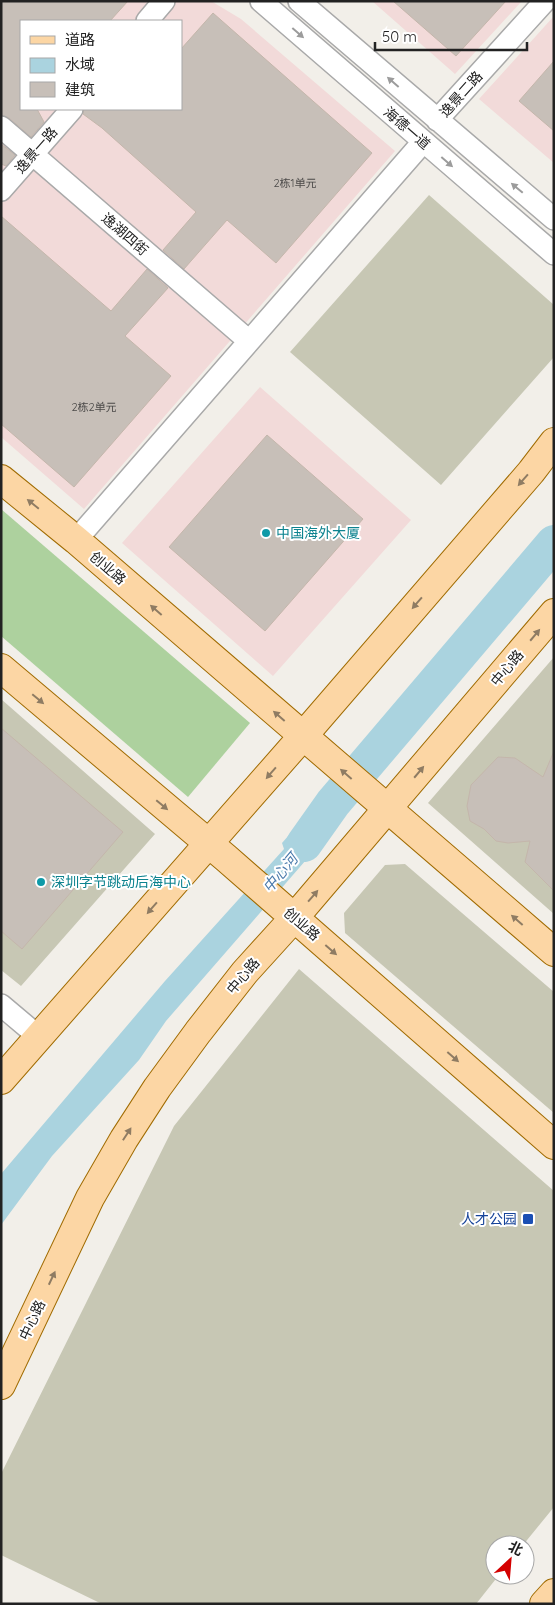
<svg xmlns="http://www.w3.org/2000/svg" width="555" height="1605" font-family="Quicksand,'Noto Sans SC',sans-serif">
<rect width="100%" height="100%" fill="#f2efe9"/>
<path fill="#f2dad9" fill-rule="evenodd" d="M1,1h210l30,18 154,132 -311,358 -83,-72zM21,21h160v88h-160z
M372,1h150l-67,73z
M554,16v147l-75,-64z
M260,387l151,133 -138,156 -151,-133z"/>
<path fill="#c7c7b4" d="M429,195l125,110v52l-113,128 -151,-133z
M554,657v257l-126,-111z
M1,699l154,135 -134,152 -20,-16z
M405,864l149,128v121l-209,-180 -1,-20 41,-48z
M299,969l255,222v316l-31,38h-28v30h4l-23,29h-374l-101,-49v-81l173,-348z"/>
<path fill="#add19e" d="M1,509l249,214 -62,74 -187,-161z"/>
<path fill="#aad3df" d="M324,795l22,19 -180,207 -27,39 -87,96 -51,69v-51l164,-193 119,-132 -2,-6z"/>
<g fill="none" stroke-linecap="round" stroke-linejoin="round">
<path stroke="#aad3df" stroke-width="36" d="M304,844l29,-41 221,-260"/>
</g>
<path fill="#c7bfb8" stroke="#c4b6ab" d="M1,1h127l-18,20h-89v88h16l7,13 -13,15 -22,-19 -8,-3z
M393,1h113l-50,55z
M213,13l159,140 -96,110 -49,-43 -43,49 -21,-19 33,-38 -94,-84 -19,-14 1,-5h97v-60z
M554,61v70l-35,-30z
M1,144l14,11 -9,11 -5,-2z
M1,216l110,95 36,-42 21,19 -43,48 46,40 -97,111 -73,-63z
M267,435l96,84 -98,112 -96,-84z
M1,728l122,104 -101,117 -21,-18z
M554,751v140l-29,-29 5,-21 -22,2 -12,-2 -12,-12 -14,-8 -3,-15 4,-21 27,-28 17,1 28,19z"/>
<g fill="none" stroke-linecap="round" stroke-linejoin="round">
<defs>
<path id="minor" d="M261,1l293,253
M299,1l255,218
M147,21l17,-20
M437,120l108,-119
M1,127l248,214
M1,190l71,-81
M76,540l347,-398
M1,1005l38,32"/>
<path id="major" d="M1,479l75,61 478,412
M1,668l225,190 328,287
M1,1080l302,-344 228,-264 23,-30
M1,1385l89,-187 34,-59 33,-51 41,-56 47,-60 49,-54 260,-305
M544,1604l10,-11"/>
</defs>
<use href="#minor" stroke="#a9a9a9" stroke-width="24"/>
<use href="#major" stroke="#a06b00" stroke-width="30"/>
<use href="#minor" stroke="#fff" stroke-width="21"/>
<use href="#major" stroke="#fcd6a4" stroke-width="28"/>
</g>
<defs><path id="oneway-solid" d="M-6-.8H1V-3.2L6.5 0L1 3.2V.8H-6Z" transform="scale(1.25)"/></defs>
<g fill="#9c9c9c">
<use href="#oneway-solid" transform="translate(298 33) rotate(41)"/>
<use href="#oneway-solid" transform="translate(393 82) rotate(-139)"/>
<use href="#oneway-solid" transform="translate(447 162) rotate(41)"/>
<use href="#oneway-solid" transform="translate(517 188) rotate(-140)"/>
</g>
<g fill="#8f7c63">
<use href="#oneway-solid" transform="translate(523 480) rotate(131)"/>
<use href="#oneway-solid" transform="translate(33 504) rotate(-141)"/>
<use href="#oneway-solid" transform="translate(417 603) rotate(131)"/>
<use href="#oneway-solid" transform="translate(156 610) rotate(-139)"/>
<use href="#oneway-solid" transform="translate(535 635) rotate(-50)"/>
<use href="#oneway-solid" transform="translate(38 699) rotate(40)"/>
<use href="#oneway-solid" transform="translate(279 716) rotate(-139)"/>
<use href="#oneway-solid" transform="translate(419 772) rotate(-50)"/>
<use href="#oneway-solid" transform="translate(271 773) rotate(131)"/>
<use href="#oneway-solid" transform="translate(346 774) rotate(-139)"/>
<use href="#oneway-solid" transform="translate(162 805) rotate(40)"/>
<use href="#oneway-solid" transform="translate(313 896) rotate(-49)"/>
<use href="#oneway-solid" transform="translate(152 908) rotate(131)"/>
<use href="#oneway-solid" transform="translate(517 920) rotate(-139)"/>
<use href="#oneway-solid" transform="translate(331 950) rotate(41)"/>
<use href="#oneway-solid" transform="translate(453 1057) rotate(41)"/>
<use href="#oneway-solid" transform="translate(127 1134) rotate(-57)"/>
<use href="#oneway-solid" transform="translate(52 1278) rotate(-65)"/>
</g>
<g fill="#0f9aa8" stroke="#fff" stroke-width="2">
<circle cx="266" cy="533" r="5"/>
<circle cx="41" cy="882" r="5"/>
</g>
<rect fill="#1a4fb4" stroke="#fff" stroke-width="2" x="522" y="1213" width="12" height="12" rx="2.5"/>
<g text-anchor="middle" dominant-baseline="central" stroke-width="4" stroke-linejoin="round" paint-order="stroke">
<g font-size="11" fill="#4b4948">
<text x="295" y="183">2栋1单元</text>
<text x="94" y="407">2栋2单元</text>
</g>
<g font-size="14" fill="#222" stroke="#fff">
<text transform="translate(461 94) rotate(-48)">逸景二路</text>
<text transform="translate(407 128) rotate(41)">海德一道</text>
<text transform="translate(36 150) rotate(-49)">逸景一路</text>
<text transform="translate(125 234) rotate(41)">逸湖四街</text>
<text transform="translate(108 568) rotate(41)">创业路</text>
<text transform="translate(507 668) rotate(-50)">中心路</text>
<text transform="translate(302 924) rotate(41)">创业路</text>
<text transform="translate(243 976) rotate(-50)">中心路</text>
<text transform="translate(32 1320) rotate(-65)">中心路</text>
</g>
<g font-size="14" fill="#0d838f" stroke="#fff" text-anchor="start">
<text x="276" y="533">中国海外大厦</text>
<text x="51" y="882">深圳字节跳动后海中心</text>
</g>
<g font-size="14" fill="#164399" stroke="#fff" text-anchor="end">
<text x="517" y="1219">人才公园</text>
</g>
<g font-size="15" font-style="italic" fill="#4a7aab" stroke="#fff">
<text transform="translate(280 873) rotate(-50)">中心河</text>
</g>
</g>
<rect width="555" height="1605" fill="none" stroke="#222222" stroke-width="5"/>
<rect x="20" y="20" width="162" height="90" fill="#ffffff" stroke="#a7a7a7"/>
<rect x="30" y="36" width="25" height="8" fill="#fcd6a4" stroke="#a7a7a7"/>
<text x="65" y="45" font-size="15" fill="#222222">道路</text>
<rect x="30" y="58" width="25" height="15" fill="#aad3df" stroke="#a7a7a7"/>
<text x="65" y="70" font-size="15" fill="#222222">水域</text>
<rect x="30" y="82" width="25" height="15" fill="#c7bfb8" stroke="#a7a7a7"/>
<text x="65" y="95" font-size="15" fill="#222222">建筑</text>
<g transform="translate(510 1560) rotate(26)"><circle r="24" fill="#ffffff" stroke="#a7a7a7"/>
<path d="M0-4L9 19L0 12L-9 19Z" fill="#d40000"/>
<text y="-8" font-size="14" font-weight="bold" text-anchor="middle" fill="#222222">北</text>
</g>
<path d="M375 42v8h152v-8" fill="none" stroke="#222222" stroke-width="2.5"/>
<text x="382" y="42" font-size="15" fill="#222222" stroke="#ffffff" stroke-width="4" paint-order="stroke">50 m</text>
</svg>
